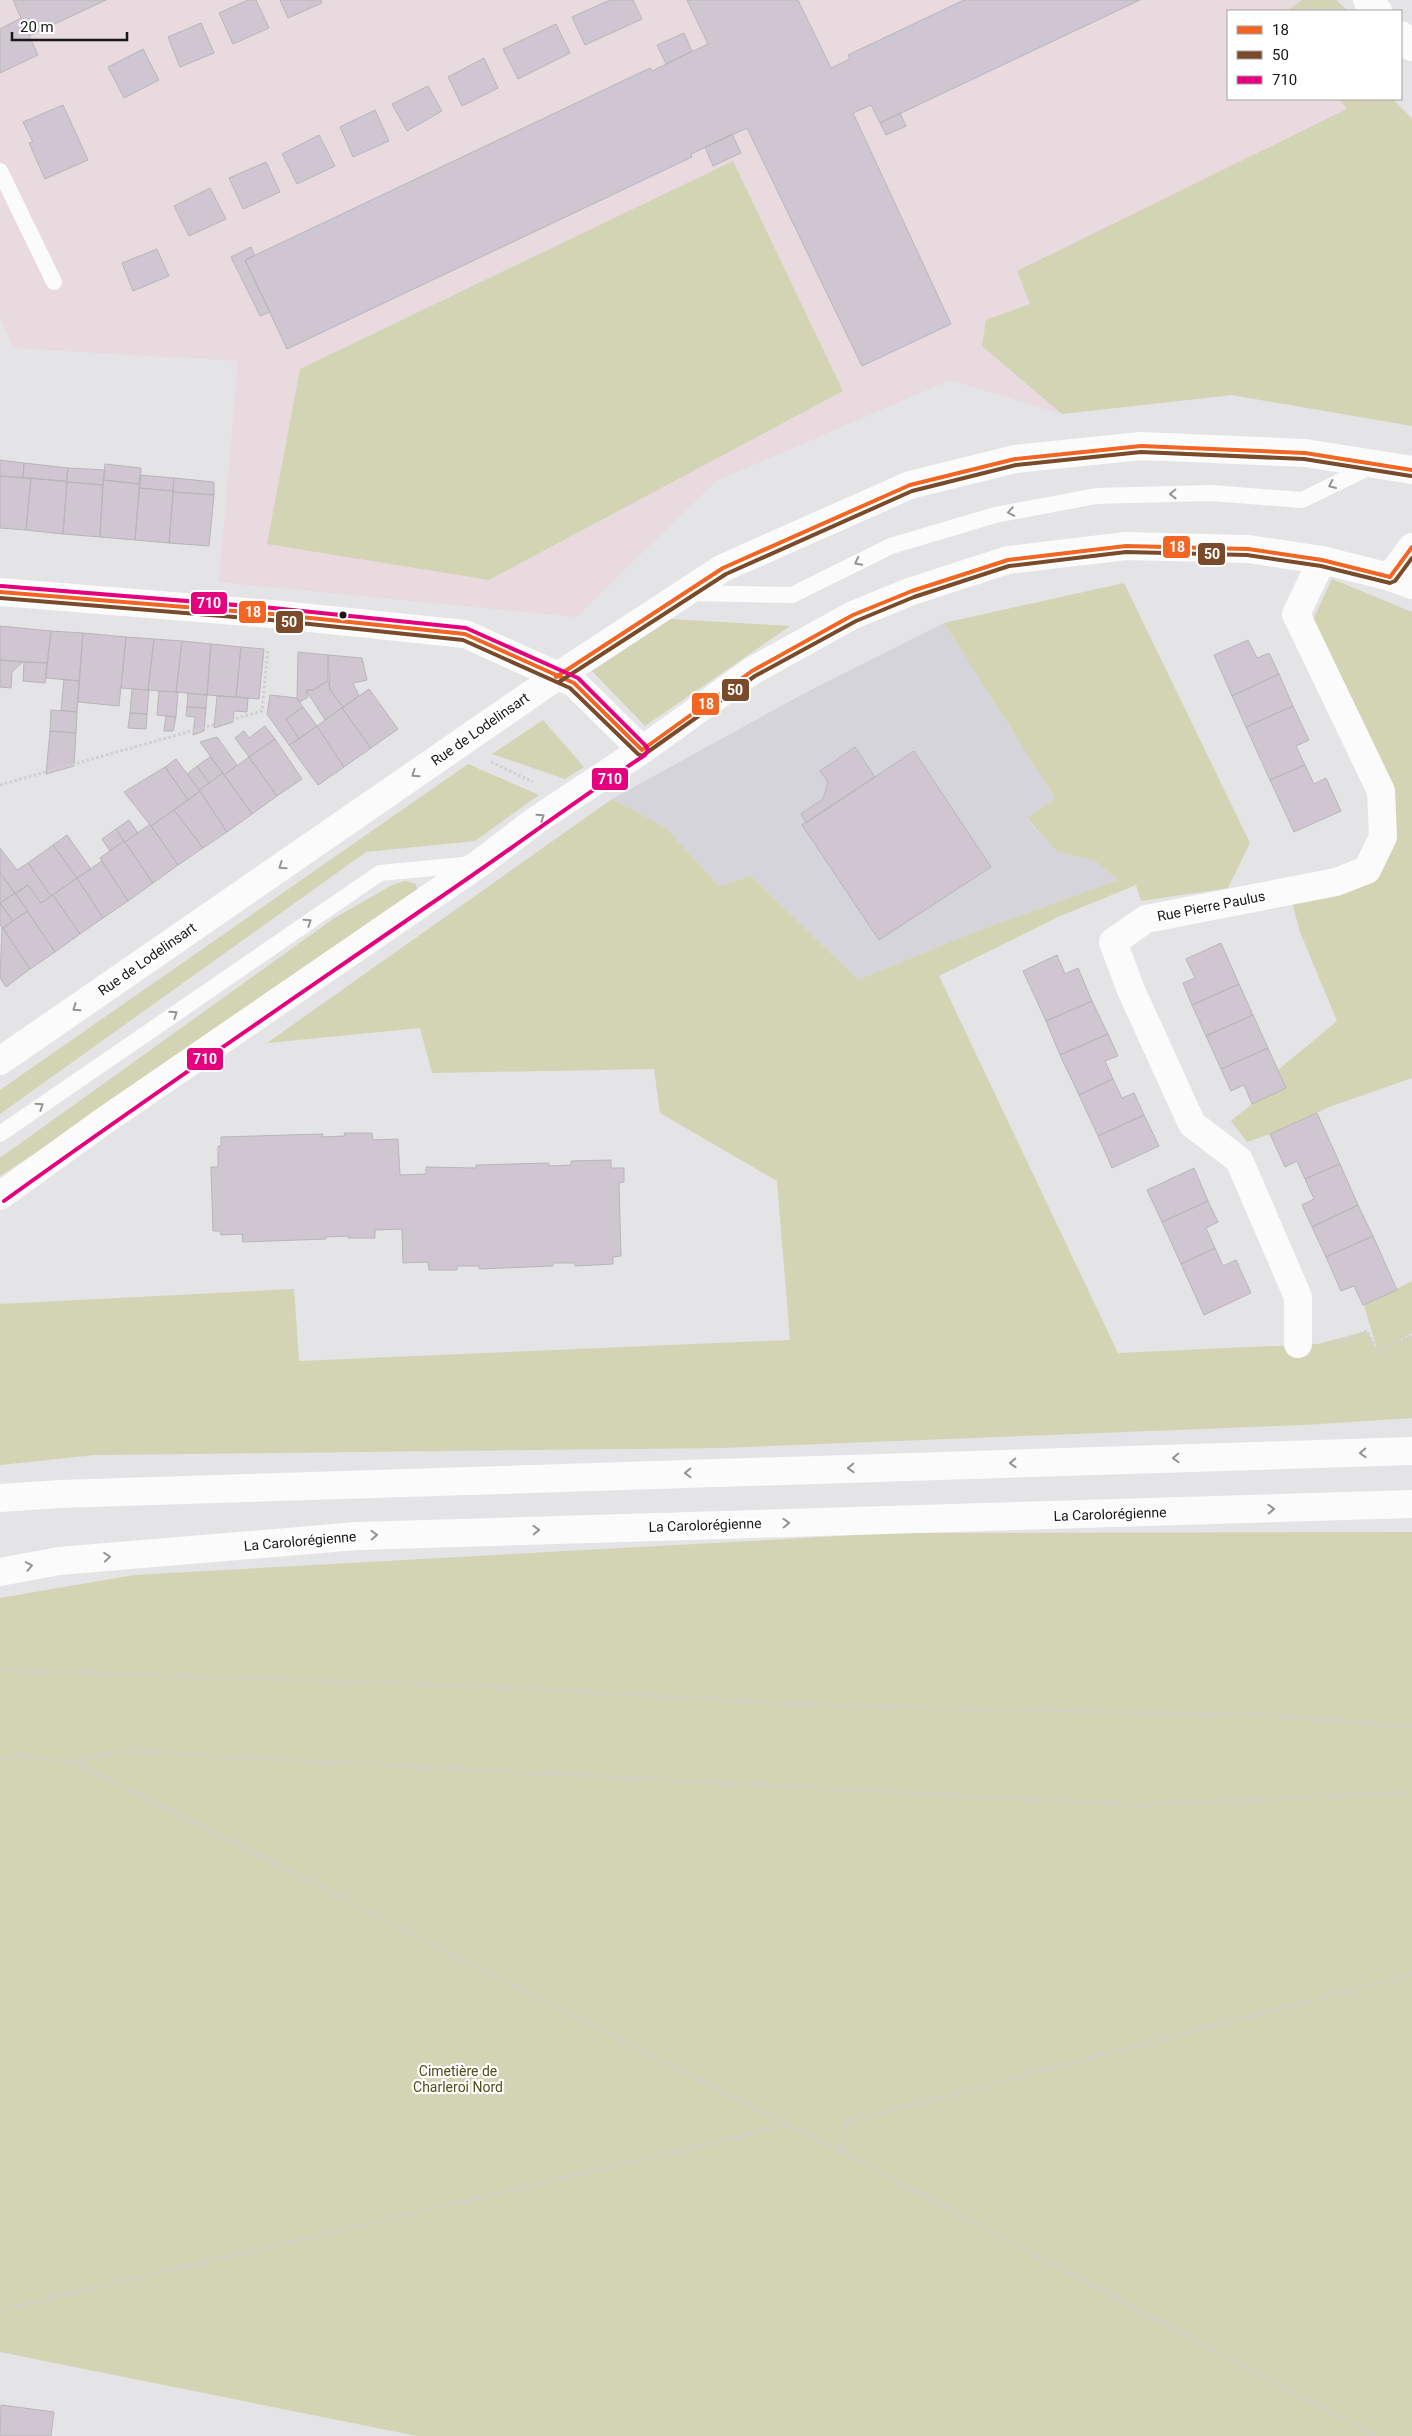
<svg xmlns="http://www.w3.org/2000/svg" width="1412" height="2436" font-family="Roboto,sans-serif">
<rect width="100%" height="100%" fill="#e4e3e5"/>
<path fill="#d6d4db" d="M944,623l111,175 -28,21 29,32 39,10 23,19 -154,56 -106,44 -107,-104 -32,10 -54,-59 -53,-28 191,-105z"/>
<path fill="#e8dade" d="M0,0h1336l12,11h-120v88h165l19,20v307l-180,-31 -170,19 -112,-34 -234,101 -140,136 -357,-35 19,-221 -225,-13 -13,-32z"/>
<path fill="#d2d4b4" d="M1302,0h34l12,11h-61z
M1339,99h54l19,20v307l-180,-31 -170,19 -80,-68 4,-26 44,-16 -13,-33 330,-162z
M733,161l110,230 -354,189 -222,-36 33,-175z
M1332,579l80,33v466l-83,29 -59,27 -23,8 -16,-21 22,-18 33,-15 -8,-18 59,-49 -37,-89 -11,-41 78,-21 15,-63 -76,-172z
M1124,583l126,260 -22,45 -87,13 -5,-16 -78,32 -119,59 179,377 200,-9 49,-13 10,18 -13,-44 48,-24v52l-21,12 21,-10v83l-108,7 -584,23 -625,7 -95,10v-161l294,-15 5,72 491,-21 -13,-159 -117,-68 -6,-44 -222,4 -12,-45 -153,15 345,-244 53,28 54,59 32,-10 107,104 106,-44 154,-56 -23,-19 -39,-10 -29,-33 28,-20 -111,-175z
M671,619l119,7 -145,100 -53,-55z
M543,720l41,47 -19,12 -73,-25z
M468,764l71,31 -64,46 -109,11 -366,262v-24z
M405,881l11,3 2,9 -217,151 -201,132v-18l333,-239 59,-34z
M1412,1532v904h-995l-417,-84v-754l134,-23 759,-42z"/>
<path fill="#d0c6d2" stroke="#b7b6b7" d="M13,0h93l-77,36z
M248,0h8l13,28 -36,16 -14,-31z
M280,0h41l1,3 -34,15z
M610,0h23l9,19 -57,26 -13,-28z
M687,0h111l33,68 19,-9 -2,-4 116,-55h176l-260,123 -9,-18 -18,8 98,211 -89,42 -115,-238 -56,26 1,3 -405,192 -42,-89 405,-192 2,3 56,-27z
M21,18l17,37 -38,18v-44z
M201,23l13,30 -34,14 -12,-30z
M556,24l14,29 -52,26 -15,-30z
M684,33l8,18 -26,13 -9,-19z
M143,49l16,31 -35,18 -16,-31z
M484,58l14,30 -36,18 -14,-29z
M428,86l14,25 -35,20 -15,-27z
M63,105l25,55 -43,19 -16,-36 4,-1 -10,-20z
M375,110l14,31 -36,16 -13,-30z
M900,113l6,13 -20,9 -6,-12z
M732,134l9,19 -28,13 -8,-19z
M319,135l16,31 -38,18 -15,-30z
M266,162l14,30 -37,17 -14,-31z
M210,188l16,31 -37,17 -15,-30z
M251,247l4,9 -10,4 25,52 -10,4 -29,-59z
M157,249l12,27 -36,15 -11,-28z
M0,460l24,3 -1,15 -23,-2z
M24,463l44,5 -2,13 -43,-3z
M105,464l36,4 -1,16 -37,-4z
M68,468l37,2 -2,15 -36,-3z
M140,475l34,3 -1,13 -34,-3z
M0,476l31,2 -5,52 -26,-2z
M31,478l36,4 -4,52 -37,-4z
M174,478l40,4v13l-41,-3z
M103,480l37,4 -5,56 -35,-3z
M67,482l36,3 -3,52 -37,-3z
M139,488l34,3 -4,52 -34,-3z
M173,492l41,3 -5,51 -40,-3z
M0,626l51,5 -4,32 -47,-3z
M51,631l32,2 -4,48 -33,-3z
M83,633l43,4 -7,69 -41,-4z
M126,637l28,2 -6,51 -27,-2z
M154,639l28,2 -6,51 -28,-2z
M1248,640l9,18 12,-5 10,21 -47,22 -18,-41z
M182,641l29,3 -4,51 -31,-3z
M211,644l30,3 -5,50 -29,-2z
M241,647l23,2 -5,50 -23,-2z
M298,652l30,3v26l-15,9h-7l2,7 -8,5 -3,-4z
M328,655l34,3 5,22 -14,3 6,13 -16,11 -13,-17z
M0,660l23,2 -11,10 -1,16 -11,-1z
M24,662l23,1 -2,20 -22,-2z
M1279,674l14,32 -47,21 -14,-31z
M64,679l15,2 -2,31 -16,-2z
M328,681l2,9 13,17 -18,13 -19,-30h7z
M132,689l17,1 -2,24 -17,-1z
M369,689l29,40 -27,19 -29,-40z
M159,691l19,1 -2,25 -19,-2z
M188,693l19,2 -1,13 -19,-1z
M270,695l27,3 6,9 -17,12 13,20 -10,6 -22,-31z
M217,696l31,2 -1,14 -13,-1 -1,11 -19,6z
M1293,706l16,34 -13,6 9,19 -35,15 -24,-53z
M187,707l19,1 -2,23 -11,4 2,-18 -9,-1z
M303,707l14,19 -18,13 -13,-20z
M342,708l29,40 -27,19 -27,-41z
M51,710l26,2 -1,21 -26,-2z
M130,713l17,1 -1,15 -18,-1z
M166,716l10,1 -3,14h-9z
M265,726l10,13 -26,18 -14,-19 9,-7 5,7z
M317,726l27,41 -26,18 -29,-40z
M50,731l26,2 -2,33 -28,8z
M217,737l20,28 -13,10 -24,-33z
M275,739l27,40 -25,17 -28,-39z
M855,747l20,30 -69,46 -5,-9 22,-15 5,-17 -8,-11z
M914,751l77,116 -112,73 -77,-115z
M210,757l13,16 -14,10 -12,-17z
M249,757l28,39 -25,18 -28,-39z
M176,759l24,32 -12,9 -23,-33z
M1305,765l9,19 12,-6 15,33 -47,21 -24,-52z
M197,766l12,17 -10,7 -12,-16z
M165,767l23,33 -37,26 -27,-34z
M223,773l29,41 -25,18 -28,-42z
M200,791l27,41 -24,16 -29,-38z
M174,810l29,38 -25,17 -27,-39z
M129,820l9,13 -13,9 -9,-13z
M150,824l28,41 -25,18 -28,-41z
M116,829l8,12 -14,10 -8,-12z
M67,835l24,34 -14,9 -24,-33z
M124,841l29,42 -25,18 -28,-43z
M53,845l24,33 -26,18 -23,-33z
M0,848l17,22 11,-7 23,33 -10,7 -13,-18 -13,8 -15,-20z
M102,861l26,40 -25,17 -26,-40z
M0,873l15,20 -15,10 13,18 -10,7 -3,-3z
M77,878l26,40 -23,16 -27,-39z
M28,885l13,18 12,-8 27,39 -25,18 -39,-58z
M15,893l13,18 -15,10 -13,-18z
M27,911l28,41 -25,17 -27,-41z
M2,927l28,42 -24,18 -6,-9z
M1221,943l18,41 -47,21 -9,-22 12,-5 -9,-19z
M1057,955l8,19 13,-6 14,33 -46,20 -23,-50z
M1239,984l14,31 -47,21 -14,-31z
M1092,1001l16,33 -48,21 -14,-34z
M1253,1015l15,33 -47,21 -15,-33z
M1108,1034l10,22 -13,5 8,18 -34,16 -19,-40z
M1268,1048l18,40 -34,16 -8,-19 -13,6 -10,-22z
M1113,1079l9,19 12,-5 10,22 -46,21 -19,-41z
M1317,1113l23,51 -35,15 -8,-18 -12,6 -15,-33z
M1144,1115l15,31 -47,22 -14,-32z
M344,1133h28l1,7 25,-1 2,36 26,-1v-7l50,1v-3l73,-2v3l22,-1v-4l40,-1v8h13v14l-5,1 2,73 -8,1v7l-38,2v-3h-22v3l-74,3v-3h-22v4h-28l-1,-8 -25,1 -1,-34 -27,1v8h-27v-2l-23,1 1,2 -83,3 -1,-8 -21,1 -1,-4h-7l-2,-64h7v-21h3v-9l102,-3 -1,3 23,-1z
M1340,1164l18,41 -46,22 -10,-22 12,-6 -9,-20z
M1194,1168l14,33 -46,21 -15,-32z
M1208,1201l10,21 -12,6 9,20 -34,16 -19,-42z
M1358,1205l15,31 -47,21 -14,-30z
M1373,1236l24,54 -34,15 -9,-19 -13,5 -15,-34z
M1215,1248l8,18 13,-6 15,33 -47,22 -23,-51z
M1,2405l53,7 -3,24h-51z"/>
<g fill="none" stroke-linecap="round" stroke-linejoin="round">
<path stroke="#cfcfd0" stroke-width="3" stroke-dasharray="2.5 2.5" stroke-linecap="butt" d="M491,762l42,20
M0,785l262,-74 6,-62
M1332,1344h7l28,-13 11,21 34,-17
M0,1670l481,16 354,20 429,9 148,12
M0,1759l16,-4 59,7 713,363
M75,1762l47,-11 1017,54 273,-13
M0,2310l788,-185 52,26
M1375,2436l-535,-285 6,-29 566,-148"/>
<path stroke="#fbfbfb" stroke-width="16" d="M0,171l54,111
M687,593l105,2 99,-49 104,-31 101,-19 115,-3 91,7 72,-35
M0,1134l380,-261 94,-9"/>
<path stroke="#fbfbfb" stroke-width="28" d="M1367,0l11,11
M1401,35l11,12
M1390,577l22,-30
M0,592l272,22 193,20 109,49 68,67
M1298,1344v-47l-59,-137 -47,-36 -61,-134 -18,-48 33,-23 190,-37 31,-12 16,-33 -2,-46 -85,-177 26,-54"/>
<path stroke="#fbfbfb" stroke-width="28" d="M0,1061l556,-384 167,-109 187,-83 105,-26 126,-13 164,7 107,17
M0,1196l101,-73 379,-260 55,-42 107,-71 110,-79 101,-56 59,-24 96,-31 118,-14 122,3 74,11 68,17 22,8"/>
<path stroke="#fbfbfb" stroke-width="28" d="M0,1498l60,-4 1352,-43
M0,1572l59,-11 299,-25 1054,-32"/>
<defs>
<path id="bus-1" d="M0,592l272,22 193,20 109,49 68,67 110,-79 101,-56 59,-24 96,-31 118,-14 122,3 74,11 68,17 22,-30
M556,677l167,-109 187,-83 105,-26 126,-13 164,7 107,17"/>
<path id="bus-2" d="M0,598l271,22 192,20 107,48 68,66 4,2 113,-80 101,-55 58,-24 95,-31 117,-14 121,3 74,11 69,17 5,-2 17,-23
M559,682l167,-108 186,-83 104,-26 125,-13 163,7 107,17"/>
<path id="bus-3" d="M1,586l272,22 193,20 112,50 68,68 2,4 -3,5c-73,48 -143,101 -216,150 -142,98 -285,195 -425,296"/>
</defs>
<use href="#bus-1" stroke="#fff" stroke-width="8"/>
<use href="#bus-2" stroke="#fff" stroke-width="8"/>
<use href="#bus-3" stroke="#fff" stroke-width="8"/>
<use href="#bus-1" stroke="#f26522" stroke-width="4"/>
<use href="#bus-2" stroke="#7a4b2a" stroke-width="4"/>
<use href="#bus-3" stroke="#e5007d" stroke-width="4"/>
</g>
<defs><path id="oneway-chevron" d="M-2-3.5L2.5 0L-2 3.5" fill="none" stroke-width="1.6" stroke-linecap="round" stroke-linejoin="round" transform="scale(1.25)"/></defs>
<g stroke="#959495">
<use href="#oneway-chevron" transform="translate(1332 485) rotate(155)"/>
<use href="#oneway-chevron" transform="translate(1173 494) rotate(179)"/>
<use href="#oneway-chevron" transform="translate(1011 512) rotate(169)"/>
<use href="#oneway-chevron" transform="translate(858 562) rotate(153)"/>
<use href="#oneway-chevron" transform="translate(415 774) rotate(145)"/>
<use href="#oneway-chevron" transform="translate(541 817) rotate(-35)"/>
<use href="#oneway-chevron" transform="translate(282 866) rotate(145)"/>
<use href="#oneway-chevron" transform="translate(308 922) rotate(-34)"/>
<use href="#oneway-chevron" transform="translate(76 1008) rotate(145)"/>
<use href="#oneway-chevron" transform="translate(174 1014) rotate(-34)"/>
<use href="#oneway-chevron" transform="translate(40 1106) rotate(-34)"/>
<use href="#oneway-chevron" transform="translate(1363 1453) rotate(178)"/>
<use href="#oneway-chevron" transform="translate(1176 1458) rotate(178)"/>
<use href="#oneway-chevron" transform="translate(1013 1463) rotate(178)"/>
<use href="#oneway-chevron" transform="translate(851 1468) rotate(178)"/>
<use href="#oneway-chevron" transform="translate(688 1473) rotate(178)"/>
<use href="#oneway-chevron" transform="translate(1271 1509) rotate(-2)"/>
<use href="#oneway-chevron" transform="translate(786 1523) rotate(-2)"/>
<use href="#oneway-chevron" transform="translate(536 1530) rotate(-2)"/>
<use href="#oneway-chevron" transform="translate(374 1535) rotate(-2)"/>
<use href="#oneway-chevron" transform="translate(107 1557) rotate(-5)"/>
<use href="#oneway-chevron" transform="translate(29 1566) rotate(-11)"/>
</g>
<circle fill="#181719" stroke="#fff" stroke-width="2" cx="343" cy="615" r="4.5"/>
<g text-anchor="middle" dominant-baseline="central" stroke-width="4.5" stroke-linejoin="round" paint-order="stroke">
<g font-size="14" fill="#181719" stroke="#fff">
<text transform="translate(480 729) rotate(-35)">Rue de Lodelinsart</text>
<text transform="translate(1211 906) rotate(-11)">Rue Pierre Paulus</text>
<text transform="translate(147 959) rotate(-35)">Rue de Lodelinsart</text>
<text transform="translate(1110 1514) rotate(-2)">La Carolorégienne</text>
<text transform="translate(705 1525) rotate(-2)">La Carolorégienne</text>
<text transform="translate(300 1541) rotate(-5)">La Carolorégienne</text>
</g>
<g font-size="14" fill="#4d4f18" stroke="#fff">
<text x="458" y="2071">Cimetière de<tspan x="458" dy="16">Charleroi Nord</tspan></text>
</g>
</g>
<g stroke="#fff" stroke-width="2">
<rect x="1162" y="535" width="29" height="24" rx="5" fill="#f26522"/>
<rect x="1197" y="542" width="29" height="24" rx="5" fill="#7a4b2a"/>
<rect x="190" y="591" width="38" height="24" rx="5" fill="#e5007d"/>
<rect x="238" y="600" width="29" height="24" rx="5" fill="#f26522"/>
<rect x="275" y="610" width="29" height="24" rx="5" fill="#7a4b2a"/>
<rect x="721" y="678" width="29" height="24" rx="5" fill="#7a4b2a"/>
<rect x="691" y="692" width="29" height="24" rx="5" fill="#f26522"/>
<rect x="591" y="767" width="38" height="24" rx="5" fill="#e5007d"/>
<rect x="186" y="1047" width="38" height="24" rx="5" fill="#e5007d"/>
</g>
<g font-size="14" text-anchor="middle" font-weight="bold" fill="#fff">
<text x="1177" y="552">18</text>
<text x="1212" y="559">50</text>
<text x="209" y="608">710</text>
<text x="253" y="617">18</text>
<text x="289" y="627">50</text>
<text x="735" y="695">50</text>
<text x="706" y="709">18</text>
<text x="610" y="784">710</text>
<text x="205" y="1064">710</text>
</g>
<rect x="1227" y="10" width="175" height="90" fill="#ffffff" stroke="#a3a2a3"/>
<rect x="1237" y="26" width="25" height="8" fill="#f26522" stroke="#a3a2a3"/>
<text x="1272" y="35" font-size="15" fill="#181719">18</text>
<rect x="1237" y="51" width="25" height="8" fill="#7a4b2a" stroke="#a3a2a3"/>
<text x="1272" y="60" font-size="15" fill="#181719">50</text>
<rect x="1237" y="76" width="25" height="8" fill="#e5007d" stroke="#a3a2a3"/>
<text x="1272" y="85" font-size="15" fill="#181719">710</text>
<path d="M12 32v8h115v-8" fill="none" stroke="#181719" stroke-width="2.5"/>
<text x="20" y="32" font-size="15" fill="#181719" stroke="#ffffff" stroke-width="4" paint-order="stroke">20 m</text>
</svg>
